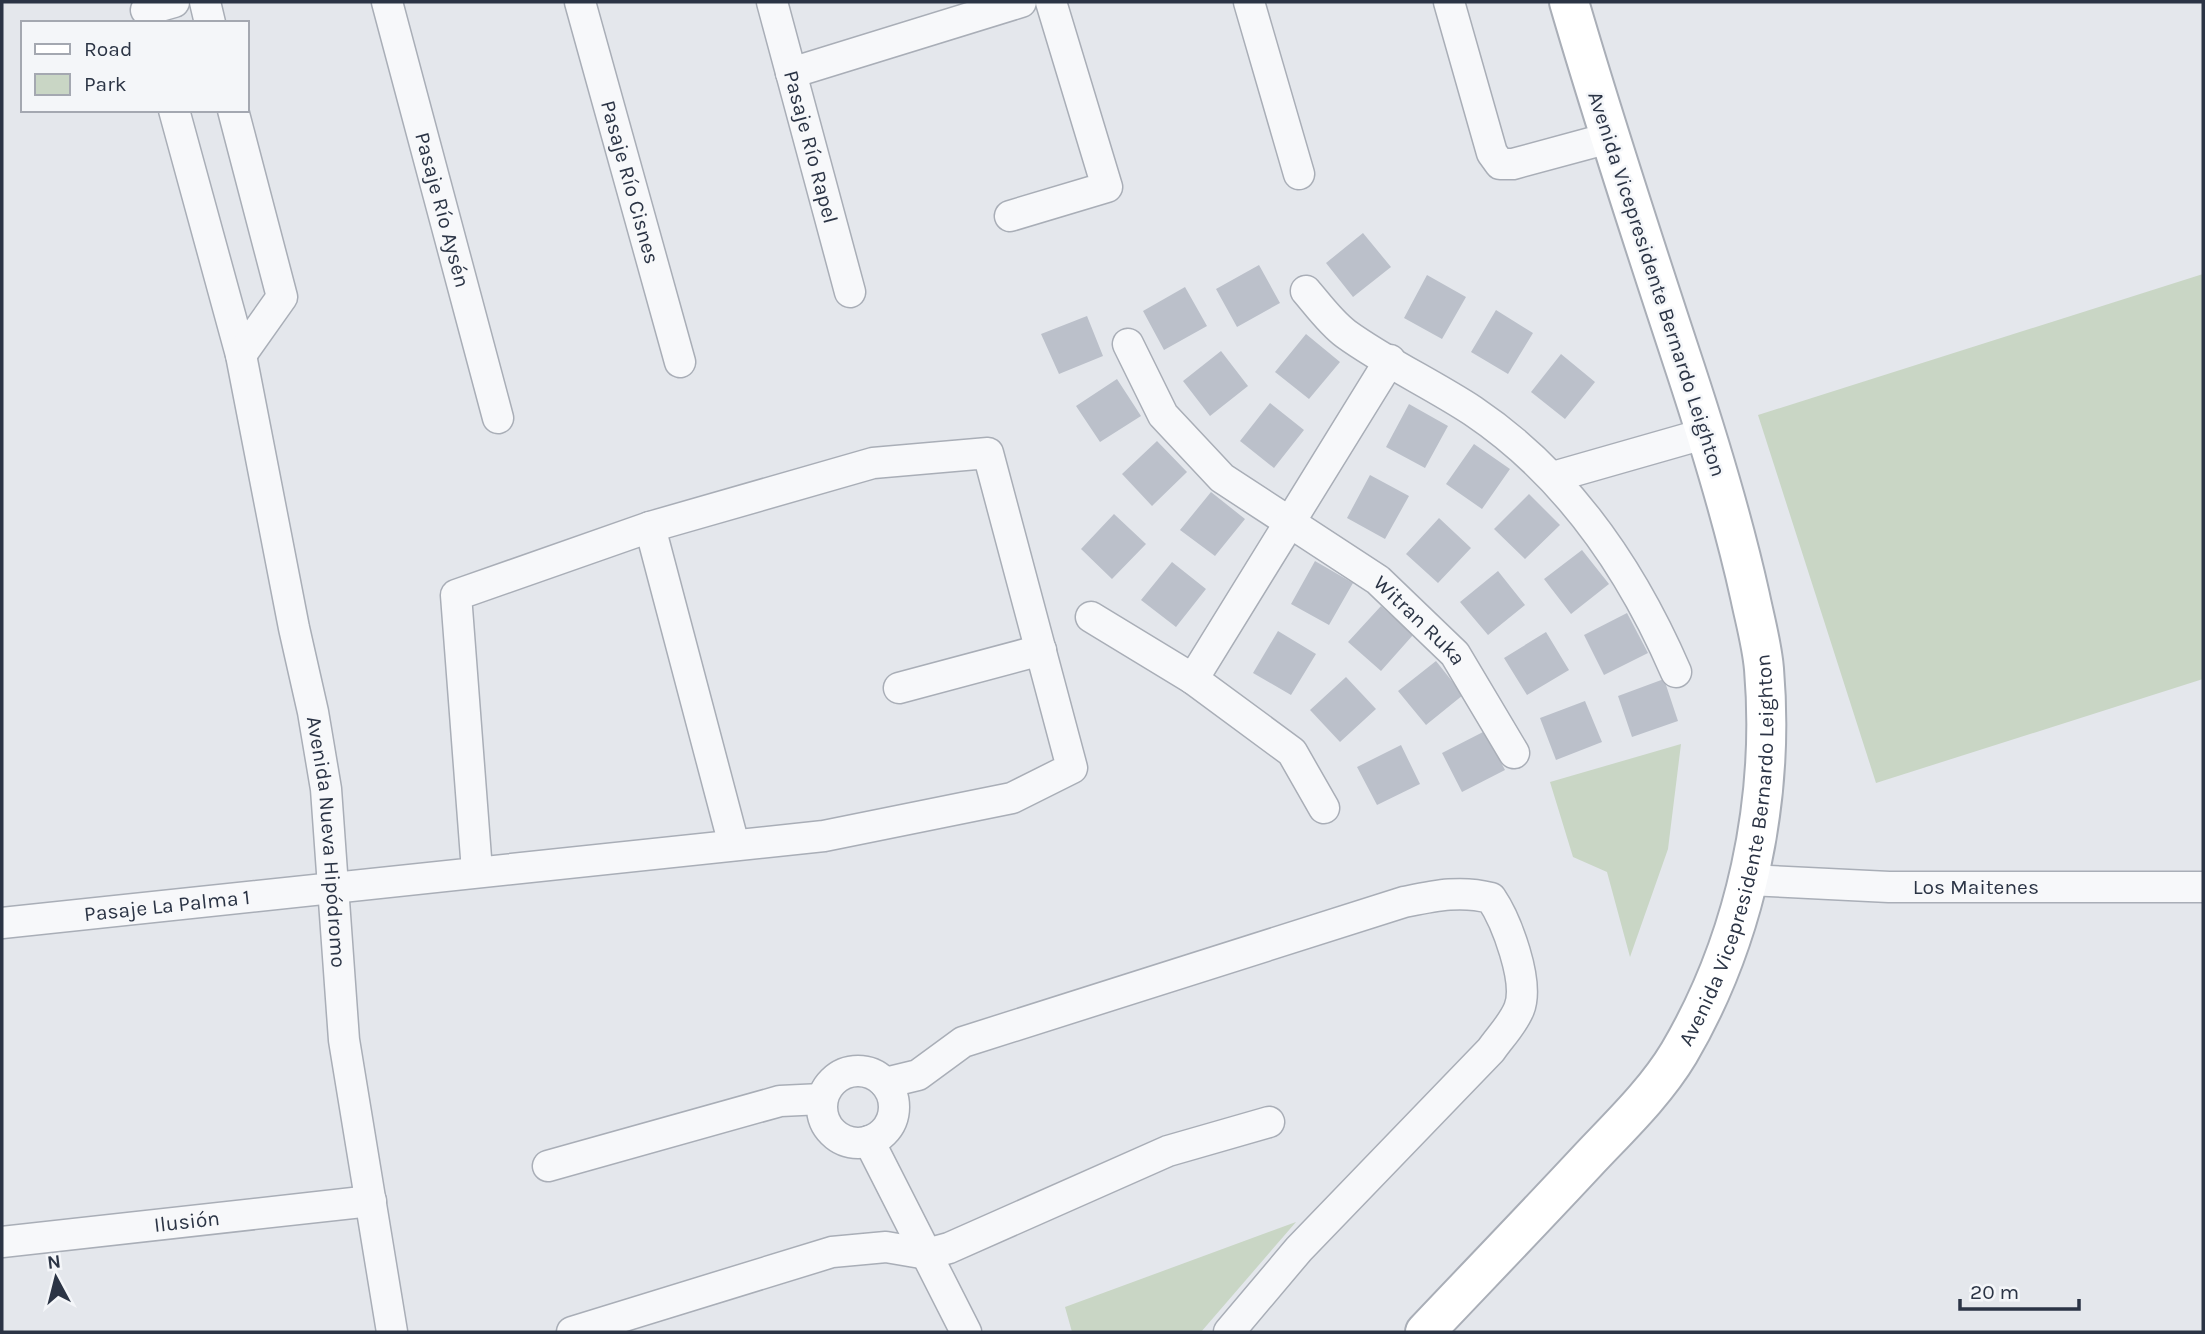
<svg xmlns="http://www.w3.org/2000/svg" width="2205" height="1334" font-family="Karla,sans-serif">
<rect width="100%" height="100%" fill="#e4e7ec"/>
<path fill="#c9d6c5" d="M2203,274v405l-327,104 -118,-368z
M1681,744l-13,105 -38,108 -23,-85 -34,-15 -23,-75z
M1296,1222l-95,110h-129l-7,-25z"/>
<path fill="#bbc0ca" d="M1363,233l28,34 -38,30 -27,-34z
M1259,265l21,38 -43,24 -21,-38z
M1427,275l39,22 -24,42 -38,-21z
M1185,287l22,39 -43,24 -21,-39z
M1496,310l37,23 -25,41 -37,-22z
M1087,316l16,40 -44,18 -18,-40z
M1306,334l34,28 -31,37 -34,-27z
M1221,351l27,35 -38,30 -27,-35z
M1561,354l34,28 -30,37 -34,-27z
M1117,379l24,37 -41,26 -24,-36z
M1270,403l34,27 -30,38 -34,-27z
M1409,404l39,22 -23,42 -39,-21z
M1157,441l30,31 -35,34 -30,-32z
M1474,444l36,25 -28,40 -36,-25z
M1370,475l39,21 -24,43 -38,-21z
M1211,492l34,27 -30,37 -35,-26z
M1529,494l31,31 -35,34 -31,-30z
M1114,514l32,30 -34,35 -31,-30z
M1439,518l32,30 -33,35 -32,-29z
M1582,550l27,34 -38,30 -27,-35z
M1315,561l38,22 -24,42 -38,-21z
M1172,562l34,27 -30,38 -35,-27z
M1498,571l27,34 -37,30 -28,-33z
M1381,606l32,29 -32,36 -33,-29z
M1627,613l21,40 -44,22 -20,-40z
M1278,631l38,23 -25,41 -38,-22z
M1546,632l23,38 -42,25 -23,-37z
M1436,661l27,34 -37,30 -28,-34z
M1346,677l30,32 -36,33 -30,-32z
M1664,679l14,42 -46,16 -14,-41z
M1585,701l17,41 -46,18 -16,-42z
M1485,731l20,39 -43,22 -20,-39z
M1401,745l19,39 -43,21 -20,-38z"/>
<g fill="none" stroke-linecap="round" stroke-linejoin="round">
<defs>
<g id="street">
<path d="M205,2l5,21"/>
<path id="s1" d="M387,2l111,416"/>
<path id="s2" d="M580,2l100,360"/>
<path id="s3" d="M772,2l78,290"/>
<path d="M1249,2l50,172"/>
<path d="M1449,2l43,151 8,11h13l96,-26"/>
<path d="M146,10l28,-8"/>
<path d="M791,73l230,-71"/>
<path id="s4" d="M174,110l67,245 53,273 19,84 13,77 18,251 48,292"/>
<path d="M233,110l49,187 -41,58"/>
<path d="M1010,216l97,-29 -56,-185"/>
<path d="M1306,291c12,14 25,32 40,43 40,29 86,50 127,77 95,64 158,157 203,261"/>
<path id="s5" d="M1128,344l35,71 59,63 156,102 77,74 59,99"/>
<path d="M1553,477l154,-44"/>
<path d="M650,527l84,318"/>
<path d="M1091,617l102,62 99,73 32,56"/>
<path d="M1193,679l197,-319"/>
<path d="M899,688l142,-38"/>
<path id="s6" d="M1748,880l141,7h314"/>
<path id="s7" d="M2,923l822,-87 188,-38 60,-30 -84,-315 -115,10 -223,64 -194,68 21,276"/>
<circle cx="858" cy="1107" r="36"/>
<path d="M885,1083l33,-8 45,-33 441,-140c30,-6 56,-12 87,-4 15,22 39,84 28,111 -6,15 -19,28 -28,41l-192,199 -70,83"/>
<path d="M869,1141l97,191"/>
<path d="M548,1166l232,-65 42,-2"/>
<path id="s8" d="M2,1242l369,-41"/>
<path d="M572,1332l260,-80 54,-5 41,7 22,-6 219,-97 101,-29"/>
</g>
<g id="secondary">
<path id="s9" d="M1425,1332c54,-57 109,-114 163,-172 31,-33 67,-67 91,-107 67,-114 96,-253 85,-384 -2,-24 -9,-49 -14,-73 -17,-77 -40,-152 -65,-228 -40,-121 -80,-243 -116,-366"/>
</g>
</defs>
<use href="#street" stroke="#a9aeb7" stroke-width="33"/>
<use href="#secondary" stroke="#a9aeb7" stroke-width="42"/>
<use href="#street" stroke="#f7f8fa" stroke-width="30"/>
<use href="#secondary" stroke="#fff" stroke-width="38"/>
</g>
<g text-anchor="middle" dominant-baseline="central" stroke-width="5" stroke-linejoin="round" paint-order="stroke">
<g font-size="21" fill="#2b3445" stroke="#f4f6f9">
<text stroke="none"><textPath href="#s3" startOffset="150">Pasaje Río Rapel</textPath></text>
<text stroke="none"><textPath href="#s2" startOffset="187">Pasaje Río Cisnes</textPath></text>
<text stroke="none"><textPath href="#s1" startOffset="215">Pasaje Río Aysén</textPath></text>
<text transform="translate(1657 284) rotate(72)">Avenida Vicepresidente Bernardo Leighton</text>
<text stroke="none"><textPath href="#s5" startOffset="410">Witran Ruka</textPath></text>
<text stroke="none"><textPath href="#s4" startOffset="749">Avenida Nueva Hipódromo</textPath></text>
<text stroke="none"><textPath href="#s9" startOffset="590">Avenida Vicepresidente Bernardo Leighton</textPath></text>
<text stroke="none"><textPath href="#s6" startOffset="228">Los Maitenes</textPath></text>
<text stroke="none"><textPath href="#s7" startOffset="166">Pasaje La Palma 1</textPath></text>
<text stroke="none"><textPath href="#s8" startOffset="186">Ilusión</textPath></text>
</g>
</g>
<rect width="2205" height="1334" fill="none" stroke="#2b3445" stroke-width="7"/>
<rect x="21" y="21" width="228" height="91" fill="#f4f6f9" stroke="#a4a8b1" stroke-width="2"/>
<rect x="35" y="44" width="35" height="10" fill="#ffffff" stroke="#a4a8b1" stroke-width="2"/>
<text x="84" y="56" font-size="21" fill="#2b3445">Road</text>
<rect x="35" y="74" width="35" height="21" fill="#c9d6c5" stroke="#a4a8b1" stroke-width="2"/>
<text x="84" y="91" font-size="21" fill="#2b3445">Park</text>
<g transform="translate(56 1278) rotate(353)" stroke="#f4f6f9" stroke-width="5" paint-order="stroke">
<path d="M0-5L12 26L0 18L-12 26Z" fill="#2b3445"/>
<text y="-10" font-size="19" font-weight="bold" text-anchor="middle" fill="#2b3445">N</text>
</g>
<path d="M1960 1299v10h119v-10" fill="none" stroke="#2b3445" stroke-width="3.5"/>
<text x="1970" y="1299" font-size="21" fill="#2b3445" stroke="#f4f6f9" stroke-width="5" paint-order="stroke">20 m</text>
</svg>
